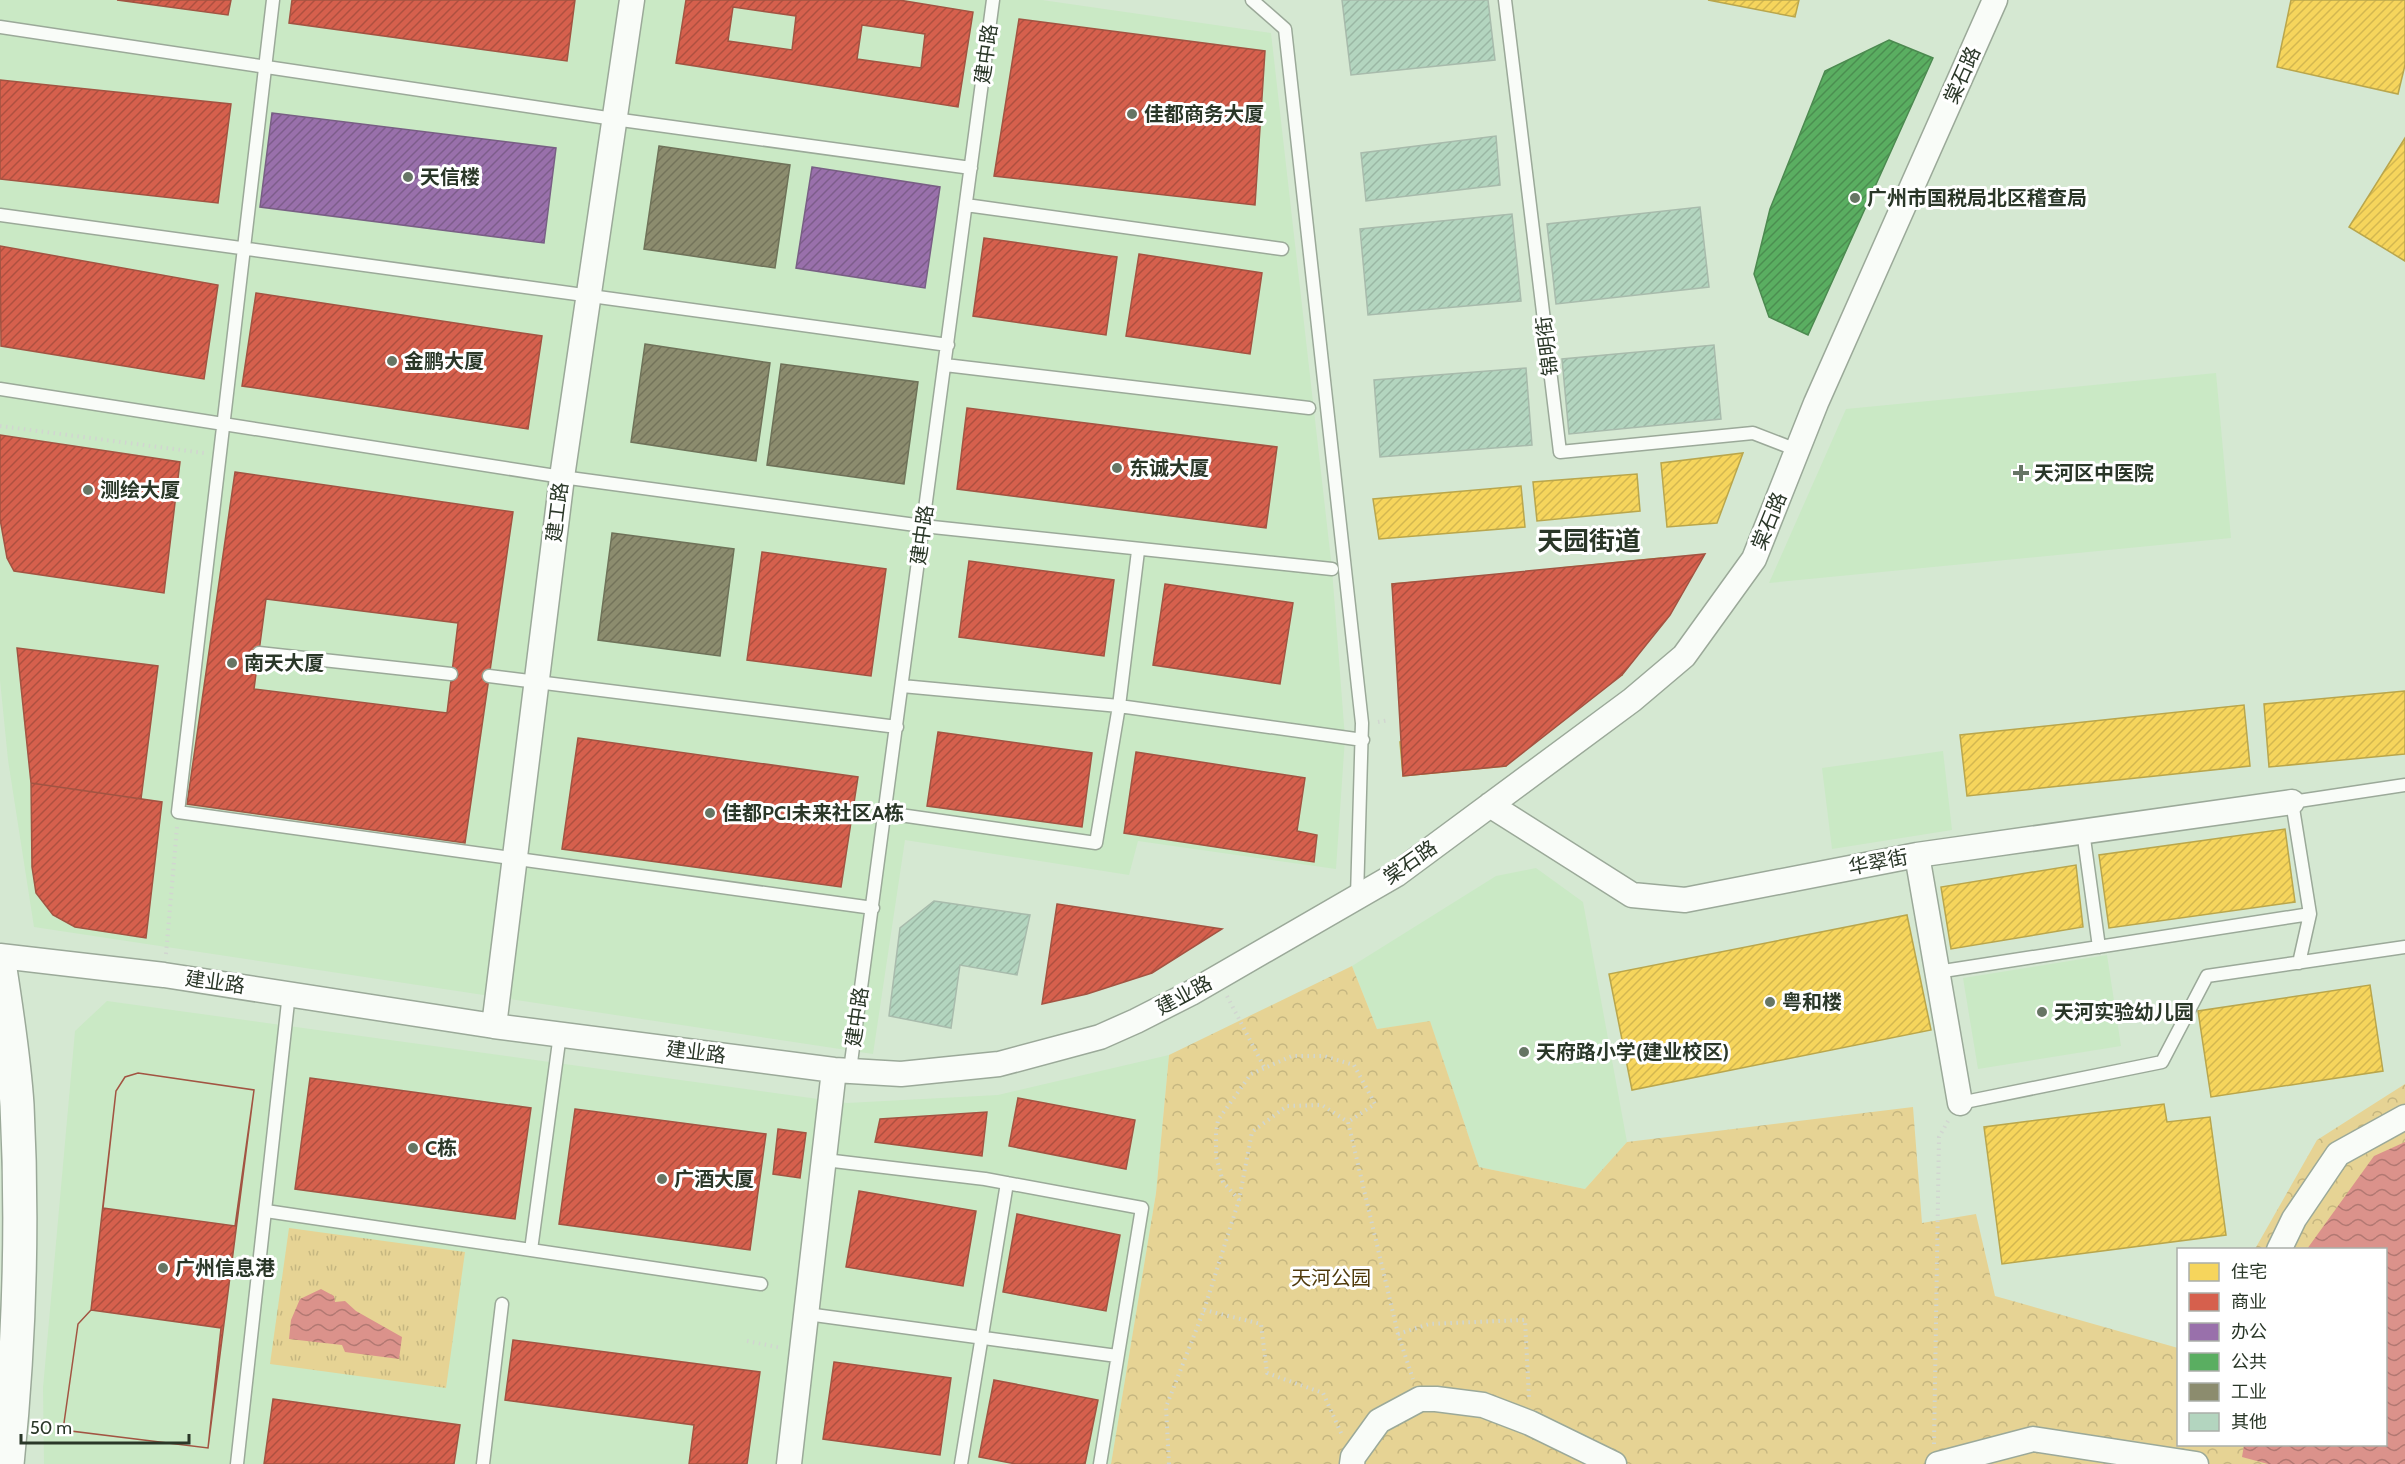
<svg xmlns="http://www.w3.org/2000/svg" width="2405" height="1464" font-family="Cabin,'Noto Sans SC',sans-serif">
<defs>
<pattern id="grass-tufts" width="24" height="20" patternUnits="userSpaceOnUse" patternTransform="scale(1.5)"><rect width="24" height="20" fill="#e6d394"/><path d="M3 7l-1-3M5 7V3M7 7l1-3M15 17l-1-3M17 17v-4M19 17l1-3" fill="none" stroke="#c5b680"/></pattern>
<pattern id="park-crowns" width="20" height="18" patternUnits="userSpaceOnUse" patternTransform="scale(1.5)"><rect width="20" height="18" fill="#e6d394"/><path d="M2 6a3 3 0 1 1 6 0M12 15a3 3 0 1 1 6 0" fill="none" stroke="#c5b680"/></pattern>
<pattern id="water-waves" width="16" height="10" patternUnits="userSpaceOnUse" patternTransform="scale(1.5)"><rect width="16" height="10" fill="#db928b"/><path d="M0 5q4-4 8 0t8 0" fill="none" stroke="#b27872"/></pattern>
<pattern id="homes-hatch" width="6" height="6" patternUnits="userSpaceOnUse" patternTransform="scale(1.5)"><rect width="6" height="6" fill="#f6d55c"/><path d="M-1 1l2-2M0 6l6-6M5 7l2-2" fill="none" stroke="#d3b750"/></pattern>
<pattern id="shops-hatch" width="6" height="6" patternUnits="userSpaceOnUse" patternTransform="scale(1.5)"><rect width="6" height="6" fill="#d6604d"/><path d="M-1 1l2-2M0 6l6-6M5 7l2-2" fill="none" stroke="#ae5040"/></pattern>
<pattern id="offices-hatch" width="6" height="6" patternUnits="userSpaceOnUse" patternTransform="scale(1.5)"><rect width="6" height="6" fill="#9970ab"/><path d="M-1 1l2-2M0 6l6-6M5 7l2-2" fill="none" stroke="#7d5d8b"/></pattern>
<pattern id="public-hatch" width="6" height="6" patternUnits="userSpaceOnUse" patternTransform="scale(1.5)"><rect width="6" height="6" fill="#5aae61"/><path d="M-1 1l2-2M0 6l6-6M5 7l2-2" fill="none" stroke="#4b8e50"/></pattern>
<pattern id="industry-hatch" width="6" height="6" patternUnits="userSpaceOnUse" patternTransform="scale(1.5)"><rect width="6" height="6" fill="#8c8c6e"/><path d="M-1 1l2-2M0 6l6-6M5 7l2-2" fill="none" stroke="#73735a"/></pattern>
<pattern id="building-hatch" width="6" height="6" patternUnits="userSpaceOnUse" patternTransform="scale(1.5)"><rect width="6" height="6" fill="#b3d5bf"/><path d="M-1 1l2-2M0 6l6-6M5 7l2-2" fill="none" stroke="#9ab7a4"/></pattern>
</defs>
<rect width="100%" height="100%" fill="#d5e8d2"/>
<path fill="#cae9c5" d="M0,0h1042l229,33 61,536 13,169 -9,131 -198,-28 -9,34 -224,-35 -32,214 -839,-127 -26,-167 -8,-80z
M2216,373l15,165 -462,45 77,-174z
M1943,751l9,79 -120,19 -10,-81z
M1536,868l47,34 44,240 -42,47 -106,-22 -49,-145 -53,7 -25,-63 144,-90z
M2107,955l14,91 -143,23 -15,-91z
M107,1001l740,102 151,-8 171,-40 -13,138 -45,271h-1067l-1,-76 32,-357z"/>
<path fill="url(#grass-tufts)" d="M289,1228l176,24 -19,136 -176,-24z"/>
<path fill="url(#park-crowns)" d="M1352,966l25,63 53,-8 49,146 106,22 42,-47 286,-35 9,116 54,-9 19,82 183,52v96h208v-194l-131,-1 62,-109 88,-56v380h-1294l45,-271 13,-138z"/>
<path fill="url(#water-waves)" d="M2405,1142v322h-137l-26,-7 2,-12 142,-1v-194l-79,-1 67,-93z
M321,1289l13,7 1,6 10,-1 11,10 46,26 -3,22 -54,-7 -3,-7 -53,-6 2,-19 9,-21z"/>
<path fill="url(#homes-hatch)" stroke="#b9a64c" stroke-width="1.5" d="M1708,0h91l-4,17z
M2291,0h114v65l-7,29 -121,-27z
M2405,138v123l-56,-34z
M1743,453l-26,70 -50,4 -6,-64z
M1637,474l3,37 -103,10 -4,-39z
M1521,486l4,41 -146,12 -6,-40z
M1661,558l3,36 -100,12 -3,-38z
M1546,572l3,38 -153,13 -4,-39z
M1619,640l3,35 -50,7 -4,-37z
M1554,647l3,39 -154,12 -3,-38z
M2405,691v63l-136,13 -5,-63z
M2244,705l6,61 -283,30 -7,-61z
M1503,732l3,34 -103,10 -3,-34z
M2285,829l10,73 -186,26 -10,-73z
M2076,865l7,62 -132,22 -10,-62z
M1907,915l24,115 -299,60 -23,-116z
M2370,985l13,86 -172,26 -13,-86z
M2164,1104l3,18 43,-5 16,118 -224,29 -18,-137z"/>
<path fill="url(#shops-hatch)" stroke="#a25442" stroke-width="1.5" fill-rule="evenodd" d="M117,0h114l-3,15z
M292,0h283l-8,61 -278,-38z
M686,0h213l74,12 -15,95 -282,-44zM733,7l63,9 -4,34 -64,-9zM862,25l63,9 -4,34 -64,-9z
M1019,19l246,32 -10,154 -261,-29z
M0,80l231,24 -13,99 -218,-24z
M984,238l133,19 -11,78 -133,-19z
M0,246l218,39 -14,94 -203,-33z
M1139,254l123,19 -12,81 -124,-18z
M256,293l286,43 -14,93 -286,-43z
M967,408l310,39 -11,81 -309,-39z
M0,435l180,27 -16,131 -150,-22 -7,-13 -7,-39z
M235,472l278,40 -48,331 -278,-39zM266,599l192,24 -11,90 -193,-24z
M762,552l124,17 -15,107 -124,-16z
M1705,554l-35,61 -48,60 -116,91 -103,10 -11,-192z
M969,561l145,19 -10,76 -145,-19z
M1165,584l128,19 -13,81 -127,-19z
M17,648l141,18 -17,133 -110,-16z
M938,732l154,21 -10,74 -155,-21z
M578,738l280,39 -17,110 -279,-38z
M1136,752l169,26 -8,53 20,4 -3,27 -190,-29z
M31,783l131,19 -16,136 -71,-11 -22,-12 -17,-22 -4,-26z
M1057,904l165,25 -70,44 -65,21 -45,10z
M138,1073l116,17 -46,358 -145,-18 15,-106 13,-14 25,-219 9,-14z
M138,1073l116,17 -19,136 -132,-18 13,-117 9,-14z
M310,1078l221,30 -16,111 -220,-30z
M1018,1098l117,22 -9,49 -117,-23z
M575,1109l191,25 -16,116 -191,-26z
M987,1112l-5,44 -107,-14 5,-23z
M778,1129l28,4 -6,45 -27,-4z
M859,1191l117,20 -13,75 -117,-19z
M1017,1214l103,21 -14,76 -103,-19z
M91,1310l130,18 -13,120 -145,-18 15,-106z
M513,1340l247,32 -13,92h-58l5,-39 -189,-25z
M834,1362l117,16 -11,77 -117,-16z
M994,1380l104,20 -13,64h-69l-37,-7z
M273,1399l187,26 -6,39h-190z"/>
<path fill="url(#offices-hatch)" stroke="#785f84" stroke-width="1.5" d="M272,113l284,35 -12,95 -284,-36z
M812,167l128,20 -15,101 -129,-20z"/>
<path fill="url(#public-hatch)" stroke="#4c8a50" stroke-width="1.5" d="M1889,40l44,18 -125,277 -39,-18 -15,-43 16,-65 55,-138z"/>
<path fill="url(#industry-hatch)" stroke="#6f7259" stroke-width="1.5" d="M659,146l131,19 -15,103 -131,-19z
M645,344l125,19 -14,98 -125,-19z
M781,364l137,18 -14,102 -137,-19z
M612,533l122,16 -14,107 -122,-16z"/>
<path fill="url(#building-hatch)" stroke="#a8bbac" stroke-width="1.5" d="M1342,0h146l7,60 -144,15z
M1496,136l4,49 -134,16 -5,-48z
M1700,207l9,80 -153,17 -9,-80z
M1512,214l9,87 -153,14 -8,-86z
M1714,345l7,74 -152,15 -7,-75z
M1526,368l6,77 -152,12 -6,-77z
M934,901l96,14 -13,60 -57,-10 -9,63 -62,-12 11,-88z"/>
<g fill="none" stroke-linecap="round" stroke-linejoin="round">
<defs>
<path id="lane" d="M273,0l-95,812 695,96
M1252,0l33,29 77,694 -5,174
M1505,0l55,452 193,-19 44,17
M0,27l614,92 357,49
M966,205l316,44
M0,215l948,130
M945,365l364,43
M0,389l562,88 361,49 409,43
M259,653l192,21
M489,676l408,51
M902,686l217,20 244,34
M886,813l210,30 23,-137 19,-155
M2083,831l16,116
M2299,963l11,-49 -18,-112 113,-17
M1937,972l373,-58
M850,1070l143,-1070
M1960,1103l202,-41 45,-86 198,-29
M825,1160l160,19 157,29 -42,256
M266,1211l495,73
M531,1250l29,-216
M807,1314l310,42
M237,1464l52,-471
M483,1464l19,-160
M961,1464l46,-281"/>
<path id="street" d="M1490,805l142,90 53,5 232,-45 375,-53
M1917,855l43,248
M0,956l164,19 330,51 340,44 67,4 98,-10 101,-27 36,-16 55,-28 206,-119 235,-174 52,-44 70,-97 62,-156 179,-403
M494,1026l68,-549 70,-477
M2279,1250l15,-31 44,-65 67,-37
M789,1464l45,-394
M1352,1464l1,-7 26,-36 41,-22h16l47,6 47,18 84,41
M1938,1464l95,-25 163,25"/>
<path id="highway" d="M0,969c7,45 14,91 17,136 6,118 2,242 -10,359"/>
</defs>
<use href="#lane" stroke="#9ba999" stroke-width="15"/>
<use href="#street" stroke="#9ba999" stroke-width="27"/>
<use href="#highway" stroke="#9ba999" stroke-width="36"/>
<path stroke="#d1d6d0" stroke-width="4" stroke-dasharray="1.5 4.5" stroke-linecap="butt" d="M0,426l204,27
M1378,722l11,-2
M166,954l11,-127
M1227,996l37,71
M1239,1200l-16,-18 -7,-26v-23l2,-13 33,-46 41,-18h32l30,9 21,39 -27,18
M1204,1310l57,14 6,49 56,20 19,42
M1398,1334l31,-10 96,-4 4,78
M747,1341l35,7
M1934,1444l5,-307 9,-16
M1169,1464l-3,-57 38,-97 35,-110 13,-68 35,-26 35,-1 26,17 50,212 15,45"/>
<use href="#lane" stroke="#f9fcf8" stroke-width="12"/>
<use href="#street" stroke="#f9fcf8" stroke-width="24"/>
<use href="#highway" stroke="#f9fcf8" stroke-width="33"/>
</g>
<g fill="#667564" stroke="#fff" stroke-width="2">
<circle cx="1132" cy="114" r="6"/>
<circle cx="408" cy="177" r="6"/>
<circle cx="1855" cy="198" r="6"/>
<circle cx="392" cy="361" r="6"/>
<circle cx="1117" cy="468" r="6"/>
<path d="M2018 464h6v6h6v6h-6v6h-6v-6h-6v-6h6z"/>
<circle cx="88" cy="490" r="6"/>
<circle cx="232" cy="663" r="6"/>
<circle cx="710" cy="813" r="6"/>
<circle cx="1770" cy="1002" r="6"/>
<circle cx="2042" cy="1012" r="6"/>
<circle cx="1524" cy="1052" r="6"/>
<circle cx="413" cy="1148" r="6"/>
<circle cx="662" cy="1179" r="6"/>
<circle cx="163" cy="1268" r="6"/>
</g>
<g text-anchor="middle" dominant-baseline="central" stroke-width="6" stroke-linejoin="round" paint-order="stroke">
<g font-size="20" fill="#2a3728" stroke="#fff">
<text transform="translate(986 54) rotate(-82)">建中路</text>
<text transform="translate(1962 75) rotate(-66)">棠石路</text>
<text transform="translate(1547 346) rotate(-97)">锦明街</text>
<text transform="translate(557 512) rotate(-83)">建工路</text>
<text transform="translate(1769 521) rotate(-68)">棠石路</text>
<text transform="translate(922 535) rotate(-82)">建中路</text>
<text transform="translate(1410 862) rotate(-35)">棠石路</text>
<text transform="translate(1878 862) rotate(-11)">华翠街</text>
<text transform="translate(215 982) rotate(8)">建业路</text>
<text transform="translate(1184 995) rotate(-28)">建业路</text>
<text transform="translate(857 1017) rotate(-82)">建中路</text>
<text transform="translate(696 1052) rotate(7)">建业路</text>
</g>
<g font-size="20" font-weight="bold" fill="#2a3728" stroke="#fff" text-anchor="start">
<text x="1144" y="114">佳都商务大厦</text>
<text x="420" y="177">天信楼</text>
<text x="1867" y="198">广州市国税局北区稽查局</text>
<text x="404" y="361">金鹏大厦</text>
<text x="1129" y="468">东诚大厦</text>
<text x="2034" y="473">天河区中医院</text>
<text x="100" y="490">测绘大厦</text>
<text x="244" y="663">南天大厦</text>
<text x="722" y="813">佳都PCI未来社区A栋</text>
<text x="1782" y="1002">粤和楼</text>
<text x="2054" y="1012">天河实验幼儿园</text>
<text x="1536" y="1052">天府路小学(建业校区)</text>
<text x="425" y="1148">C栋</text>
<text x="674" y="1179">广酒大厦</text>
<text x="175" y="1268">广州信息港</text>
</g>
<g font-size="20" fill="#513b0c" stroke="#fff">
<text x="1331" y="1278">天河公园</text>
</g>
<g font-size="26" font-weight="bold" fill="#2a3728" stroke="#fff">
<text x="1589" y="541">天园街道</text>
</g>
</g>
<rect x="2177" y="1248" width="210" height="198" fill="#ffffff" stroke="#aaafa9" stroke-width="1.5"/>
<rect x="2189" y="1263" width="30" height="18" fill="#f6d55c" stroke="#aaafa9" stroke-width="1.5"/>
<text x="2231" y="1278" font-size="18" fill="#2a3728">住宅</text>
<rect x="2189" y="1293" width="30" height="18" fill="#d6604d" stroke="#aaafa9" stroke-width="1.5"/>
<text x="2231" y="1308" font-size="18" fill="#2a3728">商业</text>
<rect x="2189" y="1323" width="30" height="18" fill="#9970ab" stroke="#aaafa9" stroke-width="1.5"/>
<text x="2231" y="1338" font-size="18" fill="#2a3728">办公</text>
<rect x="2189" y="1353" width="30" height="18" fill="#5aae61" stroke="#aaafa9" stroke-width="1.5"/>
<text x="2231" y="1368" font-size="18" fill="#2a3728">公共</text>
<rect x="2189" y="1383" width="30" height="18" fill="#8c8c6e" stroke="#aaafa9" stroke-width="1.5"/>
<text x="2231" y="1398" font-size="18" fill="#2a3728">工业</text>
<rect x="2189" y="1413" width="30" height="18" fill="#b3d5bf" stroke="#aaafa9" stroke-width="1.5"/>
<text x="2231" y="1428" font-size="18" fill="#2a3728">其他</text>
<path d="M21 1434v9h168v-9" fill="none" stroke="#2a3728" stroke-width="3"/>
<text x="30" y="1434" font-size="18" fill="#2a3728" stroke="#ffffff" stroke-width="4.5" paint-order="stroke">50 m</text>
</svg>
